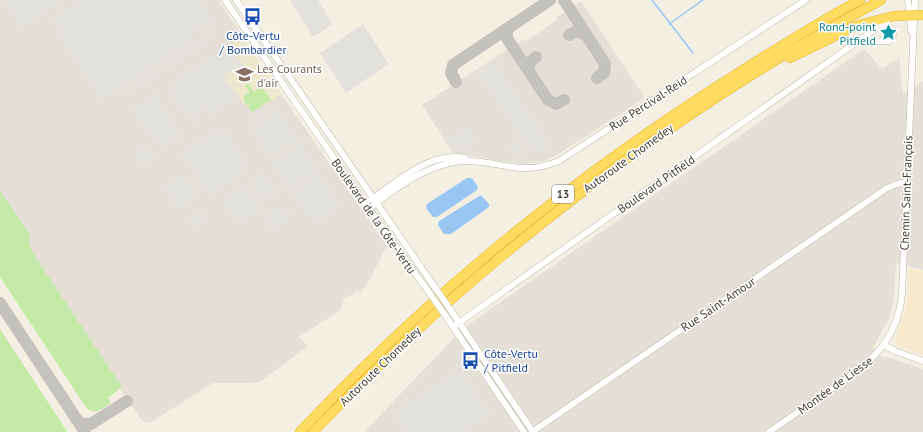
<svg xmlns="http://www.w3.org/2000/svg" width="923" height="432" font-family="'PT Sans',sans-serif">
<rect width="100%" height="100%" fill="#f3f0e3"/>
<path fill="#f7e9cc" d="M909,268l14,3v84l-24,-9 -4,-4 12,-39z"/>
<path fill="#e4e0d8" d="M0,0h218l25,36 -13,10 -4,-1 -4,4 2,27 19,28 2,-1 7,9 29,-18 106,152 -19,37 -8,10 -2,-2 -14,8 -3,11 -42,27 9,9 -48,36 -7,1h-40l-63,40 -8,-2 -142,-207z
M581,1l64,97 -88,57 -14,6 -18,3 -12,-1 -60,-10 -31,-48 102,-66 2,2 32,-22 -1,-2z
M864,49l18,20 17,-11 4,36 20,-13v189l-27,-7 -2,35 -4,19 -17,31 10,9h4l36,12v63h-559l89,-93 19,-17z"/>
<path fill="#ede7cb" d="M242,37l39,57 -29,18 -7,-9 -2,1 -19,-28 -2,-27 4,-4 4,1z"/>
<path fill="#c5eaa8" d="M257,82h2l12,18 -19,12 -7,-9 -1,-7 6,-4 -5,-6 3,-2 6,8 6,-5z
M0,191l29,43v9l3,9 90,135 -14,11 3,5c-9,6 -18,14 -26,3l-85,-129z
M0,329l61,93 6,10h-67z"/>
<path fill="#e3e1dc" d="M3,0h62l-44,29z
M80,0l5,2 2,-2h114l16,25 -5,3 -3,-6 -10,7 -9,6 3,6 -91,60 -47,-70 5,-3 -7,-10z
M290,0h28l15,24 -20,13z
M363,24l26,40 -43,29 -26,-40z
M212,33l3,5 -48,31 -3,-5z
M231,47l13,20 -4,2 -2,-2 -14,9 12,18 -4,2 2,4 -24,15 -4,-5 -5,1 -5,4 4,7 -6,4 -3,-5 2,-4 -2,-3 -5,4 -20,-31 5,-3 3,3 3,-1 -4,-6 49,-31 3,4z
M494,60l53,79 2,10 -13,4 -3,-6 -4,3 -52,-78z
M157,69l3,5 -34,22 -2,-4z
M157,92l3,4 -2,3 24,37 -17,12 -8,-8 -3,2 -19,-29 -1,1 -3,-5z
M270,106l3,3 3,-3 63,97 -3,3 2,3 -22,15 -6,-8 -3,2 -16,-24 25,-16 -1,-1 -24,15 -2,-3 23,-17 -25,16 -16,-25 24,-16 -3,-6 -24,15 -17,-27 23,-15 -1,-3 -20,12 1,2 -4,3 -3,-3 6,-4 -1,-4z
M218,127l2,4 5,-3 24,38 -9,3 3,4 -35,24 -14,-22 1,-2 -16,-20 27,-17 2,4 3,-2 -3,-5z
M465,127l2,3 7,-3 1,2 -4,3 3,7 -1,4 -6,7h-14l-7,-10z
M513,140l2,3 3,-2 8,12 -6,3h-4l-8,-12z
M142,142l8,9 6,2 1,4 -14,8 -8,-11z
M183,173l15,23 -20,14 -12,-19 -2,1 -3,-4z
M257,173l2,3 5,-3 13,20 -15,10 -11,-19 4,-3 -2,-5z
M244,183l3,4 -4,3 3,4 5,-3 11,19 -20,13 -2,-3 -4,2 -14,-21 4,-2 -2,-3z
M280,205l5,9 4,-3 2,3 -3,3 2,3 -20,13 -3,-5 3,-3 -8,-8z
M203,207l-2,11 3,-2 3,5 -10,7 -3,-5 -6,4 2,-11z
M459,368l32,46 -27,18h-60l-11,-18z"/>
<path fill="#9ac6f4" d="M467,178h5l6,9 -1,3 -40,27h-4l-7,-9 1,-4z
M481,195l8,9v3l-38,27h-7l-6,-9 1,-4z"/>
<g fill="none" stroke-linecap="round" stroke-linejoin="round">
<path stroke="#9ac6f4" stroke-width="1.5" d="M652,0l41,53
M669,24l34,-24"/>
<path stroke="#c4c2bc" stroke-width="12" d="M564,0l41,64 -1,9 -7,5
M509,28l-3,6 2,6 40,60 8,4 8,-4
M569,35l9,-4 8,4
M529,72v-9l7,-6
M456,82l-5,-9 2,-8 97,-65
M0,303l85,129
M76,419l6,5h9l36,-23"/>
<defs>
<path id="minor" d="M225,0l146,212 57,79
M236,0l198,286
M908,0l3,31
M370,200c28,-18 59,-49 95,-42
M369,209c26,-21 63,-48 97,-48 37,0 54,16 93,0l247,-161
M452,312l81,120
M447,318l77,114
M453,327l425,-300 8,-2 7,5v5l-4,6 -30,1
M884,345l11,6 28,10
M532,432l355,-244 10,-4 9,-2
M769,432c20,-14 41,-28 61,-42 38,-26 67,-46 72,-96l13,-294"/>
<path id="highway" d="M790,58l68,-33 36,-9
M300,432c129,-137 276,-257 435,-357 41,-26 82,-52 125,-75
M313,432c166,-172 357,-319 568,-432"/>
</defs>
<use href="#minor" stroke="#beb8a5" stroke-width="7"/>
<use href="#highway" stroke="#e6b529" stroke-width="10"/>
<use href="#minor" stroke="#fff" stroke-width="6"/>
<use href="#highway" stroke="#ffdc61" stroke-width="9"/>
<defs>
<path id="minor-bridge" d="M434,286l18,26
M428,291l19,27"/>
<path id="highway-bridge" d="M894,16l29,-1"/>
</defs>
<use href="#minor-bridge" stroke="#beb8a5" stroke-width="7" stroke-linecap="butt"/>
<use href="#highway-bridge" stroke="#e6b529" stroke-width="10" stroke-linecap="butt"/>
<use href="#minor-bridge" stroke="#fff" stroke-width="6"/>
<use href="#highway-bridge" stroke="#ffdc61" stroke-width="9"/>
</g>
<defs>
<symbol id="bus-bare" viewBox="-9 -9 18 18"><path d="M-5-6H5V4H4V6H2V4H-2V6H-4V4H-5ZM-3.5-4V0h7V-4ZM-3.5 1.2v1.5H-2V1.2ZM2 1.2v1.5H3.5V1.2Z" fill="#1a4fb4" stroke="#fff" stroke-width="2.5" paint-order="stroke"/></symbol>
<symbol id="sight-bare" viewBox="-9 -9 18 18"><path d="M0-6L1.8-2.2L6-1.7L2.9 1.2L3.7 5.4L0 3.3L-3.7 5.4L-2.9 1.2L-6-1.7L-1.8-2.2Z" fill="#0f9aa8" stroke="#fff" stroke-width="2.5" paint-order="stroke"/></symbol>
<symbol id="school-bare" viewBox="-9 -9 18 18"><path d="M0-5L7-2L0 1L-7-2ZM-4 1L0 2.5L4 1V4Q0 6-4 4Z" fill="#8d6e63" stroke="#fff" stroke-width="2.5" paint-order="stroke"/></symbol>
</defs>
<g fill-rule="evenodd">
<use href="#bus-bare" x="240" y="4" width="25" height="25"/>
<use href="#sight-bare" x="876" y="20" width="25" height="25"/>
<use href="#school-bare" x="232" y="62" width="25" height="25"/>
<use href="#bus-bare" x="458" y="348" width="25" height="25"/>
</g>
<g text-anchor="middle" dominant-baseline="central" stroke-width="3" stroke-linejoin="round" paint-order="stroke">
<rect fill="#fff" stroke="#7d7970" stroke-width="1" x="552" y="185" width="22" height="18" rx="3"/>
<g font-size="11" font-weight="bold" fill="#454033">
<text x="563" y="194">13</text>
</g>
<g font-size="12" fill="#0d838f" stroke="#fff" text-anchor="end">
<text x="876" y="26">Rond-point<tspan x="876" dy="14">Pitfield</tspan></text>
</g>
<g font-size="12" fill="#164399" stroke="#fff">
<text x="253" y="35">Côte-Vertu<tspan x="253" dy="14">/ Bombardier</tspan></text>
<text x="484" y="353" text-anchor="start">Côte-Vertu<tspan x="484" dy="14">/ Pitfield</tspan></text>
</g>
<g font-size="12" fill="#785e54" stroke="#fff" text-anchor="start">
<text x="257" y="68">Les Courants<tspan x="257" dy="14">d'air</tspan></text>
</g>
<g font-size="12" fill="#454033" stroke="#fff">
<text transform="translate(648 103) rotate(-33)">Rue Percival-Reid</text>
<text transform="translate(628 158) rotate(-36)">Autoroute Chomedey</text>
<text transform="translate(656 184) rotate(-35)">Boulevard Pitfield</text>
<text transform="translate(906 193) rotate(-88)">Chemin Saint-François</text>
<text transform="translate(374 216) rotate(55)">Boulevard de la Côte-Vertu</text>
<text transform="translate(718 304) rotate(-34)">Rue Saint-Amour</text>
<text transform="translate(380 366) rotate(-44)">Autoroute Chomedey</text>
<text transform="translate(835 385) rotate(-36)">Montée de Liesse</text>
</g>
</g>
</svg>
